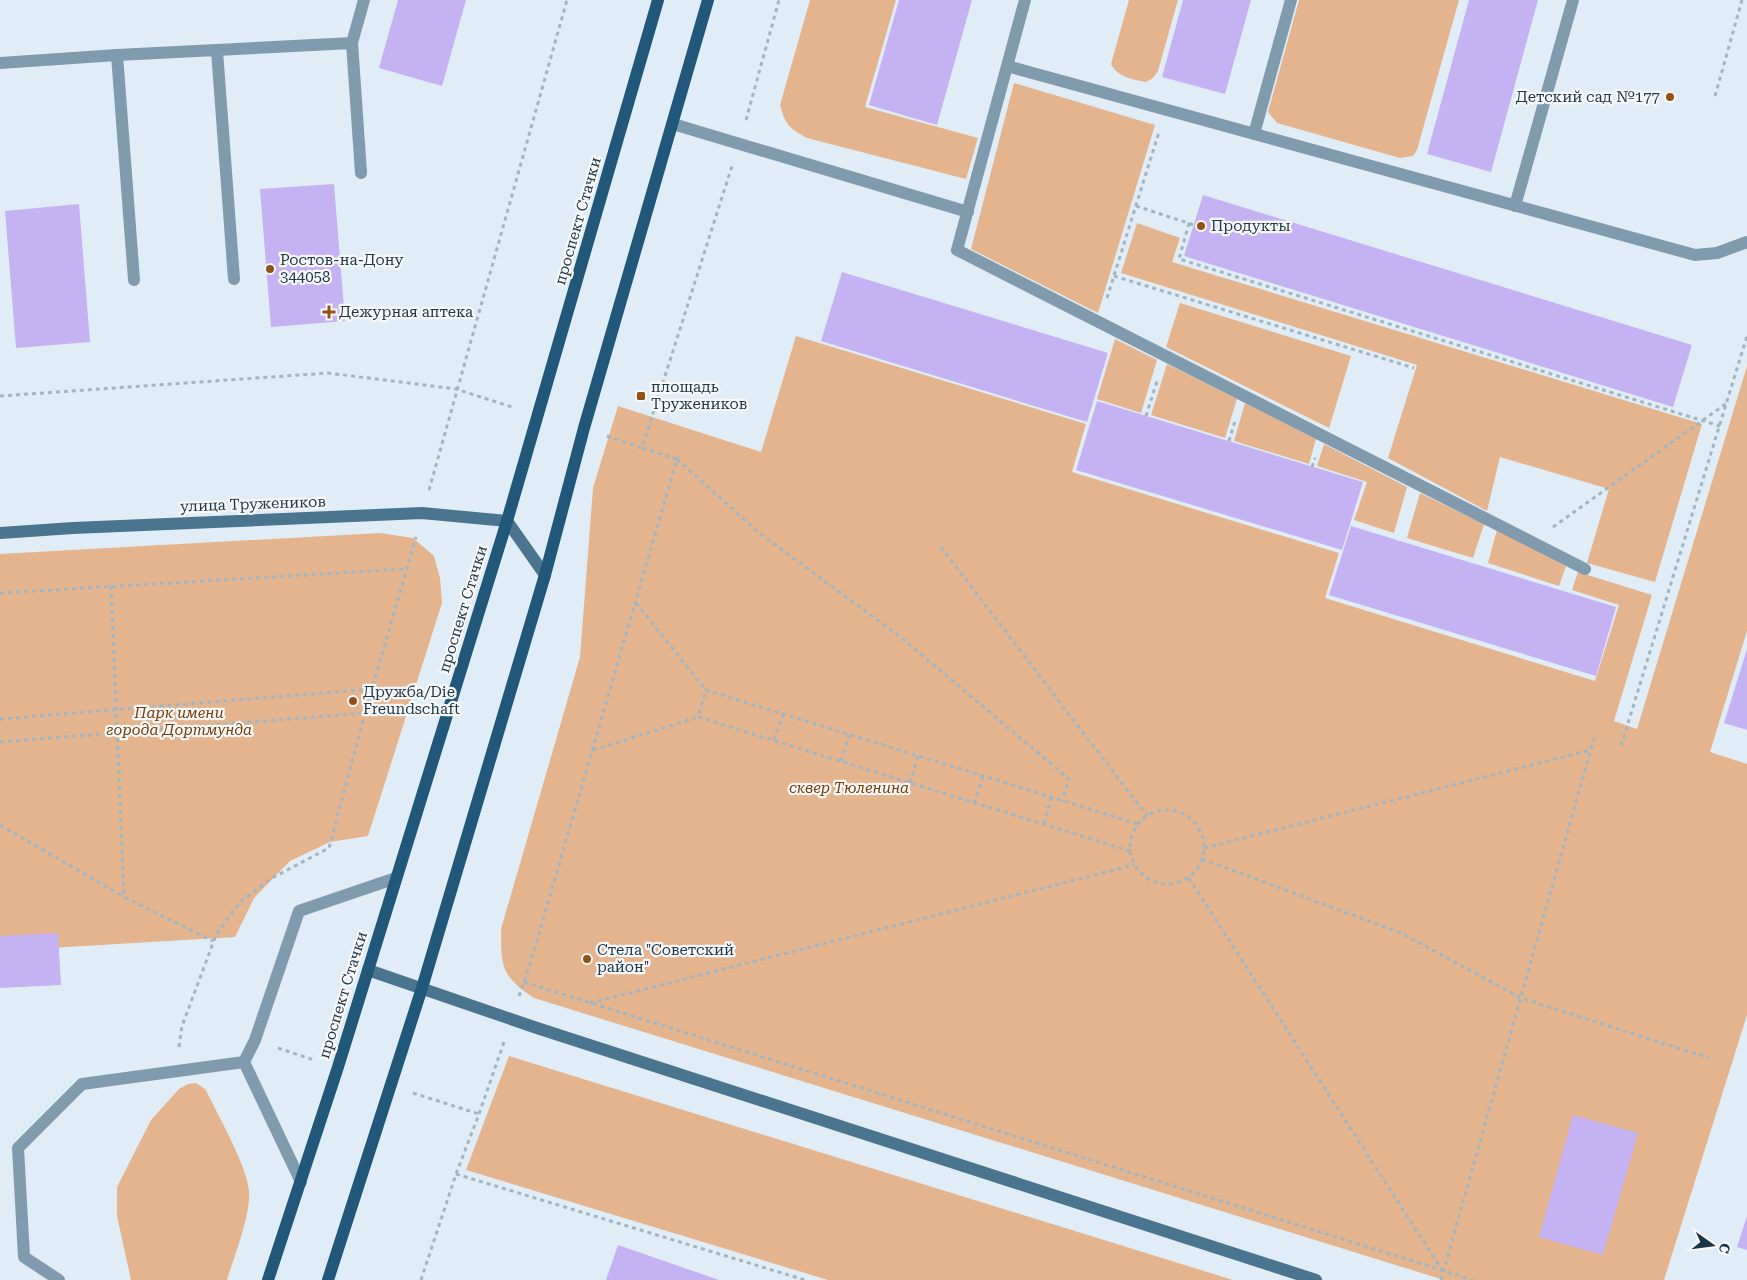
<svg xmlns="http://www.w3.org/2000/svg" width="1747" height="1280" font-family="'Roboto Serif',serif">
<rect width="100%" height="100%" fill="#e0edf6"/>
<path fill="#e4b48f" d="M810,0h86l-31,107 113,31 -12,41 -159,-41c-19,-11 -21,-12 -27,-33z
M1129,0h49l-20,71 -5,7 -7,4c-13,-3 -28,-4 -35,-18z
M1299,0h160l-42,150 -4,6 -13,2 -123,-35 -9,-11z
M1014,83l141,42 -57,188 -127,-64z
M1137,223l43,15 -8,24 530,162 -47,158 -68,-19 22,-74 -109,-32 -13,54 -99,-53 29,-93 -296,-92z
M1180,303l171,53 -22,72 -163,-81z
M796,336l290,88 -14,48 267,81 -14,45 270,83 24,-76 -47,-15 6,-18 74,23 -38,126 23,8 110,-363v265l-37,121 37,12v251l-83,265h-220l-910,-282c-33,-22 -33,-32 -33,-69l79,-272 13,-169 25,-82 143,46z
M1115,339l42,21 -16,53 -44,-14z
M1167,364l70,35 -12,39 -74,-23z
M1245,403l71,36 -7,25 -75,-23z
M1324,444l83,43 -13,46 -40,-13 13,-38 -50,-16z
M1420,493l64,31 -11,34 -66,-20z
M1497,530l69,36 -7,20 -71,-23z
M380,533l33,5 21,18 6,22 2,25 -74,233 -38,6 -40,19 -36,37 -19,39 -235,14v-397z
M509,1056l724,224h-405l-362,-110z
M196,1083l9,6 6,11c11,23 36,67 38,91 2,23 -15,66 -22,89h-96l-14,-64v-29l34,-67 28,-31 9,-5z"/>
<path fill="#c5b2f2" d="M398,0h68l-24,86 -63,-18z
M899,0h73l-35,125 -68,-20z
M1183,0h68l-26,94 -63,-17z
M1469,0h69l-47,172 -64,-18z
M334,184l11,137 -74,6 -11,-138z
M1203,195l489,150 -19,62 -489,-151z
M79,204l11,138 -74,6 -11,-137z
M842,272l266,81 -21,69 -266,-81z
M1097,401l266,81 -21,68 -266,-80z
M1351,526l265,81 -20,69 -267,-81z
M1747,649v81l-23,-7z
M58,933l3,52 -61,3v-52z
M1573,1115l65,18 -35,122 -64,-18z
M1747,1216v34l-10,-3z
M618,1245l101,35h-113z"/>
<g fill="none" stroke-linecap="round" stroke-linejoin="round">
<path stroke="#a3b5c0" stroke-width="3" stroke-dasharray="4 4" stroke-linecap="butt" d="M1715,96l27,-96
M746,120l33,-120
M1136,206l58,19
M1189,223l-10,36 541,167
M1114,276l300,92
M1107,298l52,-166
M0,396l328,-23 128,16 59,19
M1146,416l12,-38
M607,436l35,12
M1229,441l7,-23
M677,459l81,73 145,107 166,140 -7,22
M1312,467l3,-9
M429,490l138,-490
M1553,527l174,-124
M941,547l206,269
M111,586l13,311
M0,593l406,-24
M636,603l70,87
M0,719l372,-30
M774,740l9,-26
M0,742l365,-29
M1621,746l126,-410
M593,750l105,-33
M841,761l8,-26
M910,783l8,-27
M974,803l9,-26
M1130 847a37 37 0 1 1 74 0a37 37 0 1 1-74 0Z
M1044,824l7,-26
M0,825l124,72 89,44
M1204,848l387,-98
M1130,851l-432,-134 8,-27 432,134
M1202,859l199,74 120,65 188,60
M1189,878l253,392
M524,982l949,298
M519,996l12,-35 146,-502 -35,-11 90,-282
M590,1003l544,-138
M179,1047l3,-21 34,-91 24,-33 32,-24 57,-30 36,-135 51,-176
M278,1048l36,12
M413,1093l66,21
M456,1174l349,106
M421,1280l35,-106 23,-60 25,-72
M1441,1280l153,-542"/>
<path stroke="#809bae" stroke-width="12" d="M1025,0l-68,250 628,319
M217,51l17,228
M117,55l17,225
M0,63l117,-8 235,-12
M1007,66l688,189 22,-2 30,-11
M673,124l295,88
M1254,134l37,-134
M361,173l-9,-130 12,-43
M1515,206l58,-206
M244,1062l57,120
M59,1280l-35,-23 -6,-109 64,-64 162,-22 11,-22 44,-129 97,-33"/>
<path stroke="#4b748f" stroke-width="12" d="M0,533l73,-5 349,-15 85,8 38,54
M368,970l169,58 779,252"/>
<path stroke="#215879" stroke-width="12" d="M268,1280l70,-213 169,-546 151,-521
M328,1280l94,-292 123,-413 39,-147 124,-428"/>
</g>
<g fill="#915218" stroke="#f8f8f8" stroke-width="2">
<circle cx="1670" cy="97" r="5"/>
<circle cx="1201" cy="226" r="5"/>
<circle cx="270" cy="269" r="5"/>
<path d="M326.5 304.5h5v5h5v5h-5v5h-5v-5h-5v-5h5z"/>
<rect x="636" y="391" width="10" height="10" rx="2.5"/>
<circle cx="353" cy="701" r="5"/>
<circle cx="587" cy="959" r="5"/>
</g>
<g text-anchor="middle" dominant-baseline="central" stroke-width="4.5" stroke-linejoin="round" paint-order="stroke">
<g font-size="15" fill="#1a3648" stroke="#f8f8f8" text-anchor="start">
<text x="1660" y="97" text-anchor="end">Детский сад №177</text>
<text x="1211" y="226">Продукты</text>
<text x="280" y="260">Ростов-на-Дону<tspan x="280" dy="17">344058</tspan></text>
<text x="339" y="312">Дежурная аптека</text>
<text x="651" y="387">площадь<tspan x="651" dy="17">Тружеников</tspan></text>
<text x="363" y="692">Дружба/Die<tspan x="363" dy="17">Freundschaft</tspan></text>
<text x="597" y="950">Стела "Советский<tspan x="597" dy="17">район"</tspan></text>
</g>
<g font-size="15" fill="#1a3648" stroke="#f8f8f8">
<text transform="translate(578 221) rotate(-74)">проспект Стачки</text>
<text transform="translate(253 504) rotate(-2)">улица Тружеников</text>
<text transform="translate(463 609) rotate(-73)">проспект Стачки</text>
<text transform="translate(343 995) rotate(-73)">проспект Стачки</text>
</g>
<g font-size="15" font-style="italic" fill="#753e06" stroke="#f8f8f8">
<text x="179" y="713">Парк имени<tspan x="179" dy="17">города Дортмунда</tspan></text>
<text x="849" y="788">сквер Тюленина</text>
</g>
</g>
<g transform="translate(1712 1245) rotate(104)" stroke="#f8f8f8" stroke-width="4" paint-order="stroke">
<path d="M0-4L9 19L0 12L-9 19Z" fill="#1a3648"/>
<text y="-8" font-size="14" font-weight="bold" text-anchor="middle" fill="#1a3648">С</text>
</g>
</svg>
